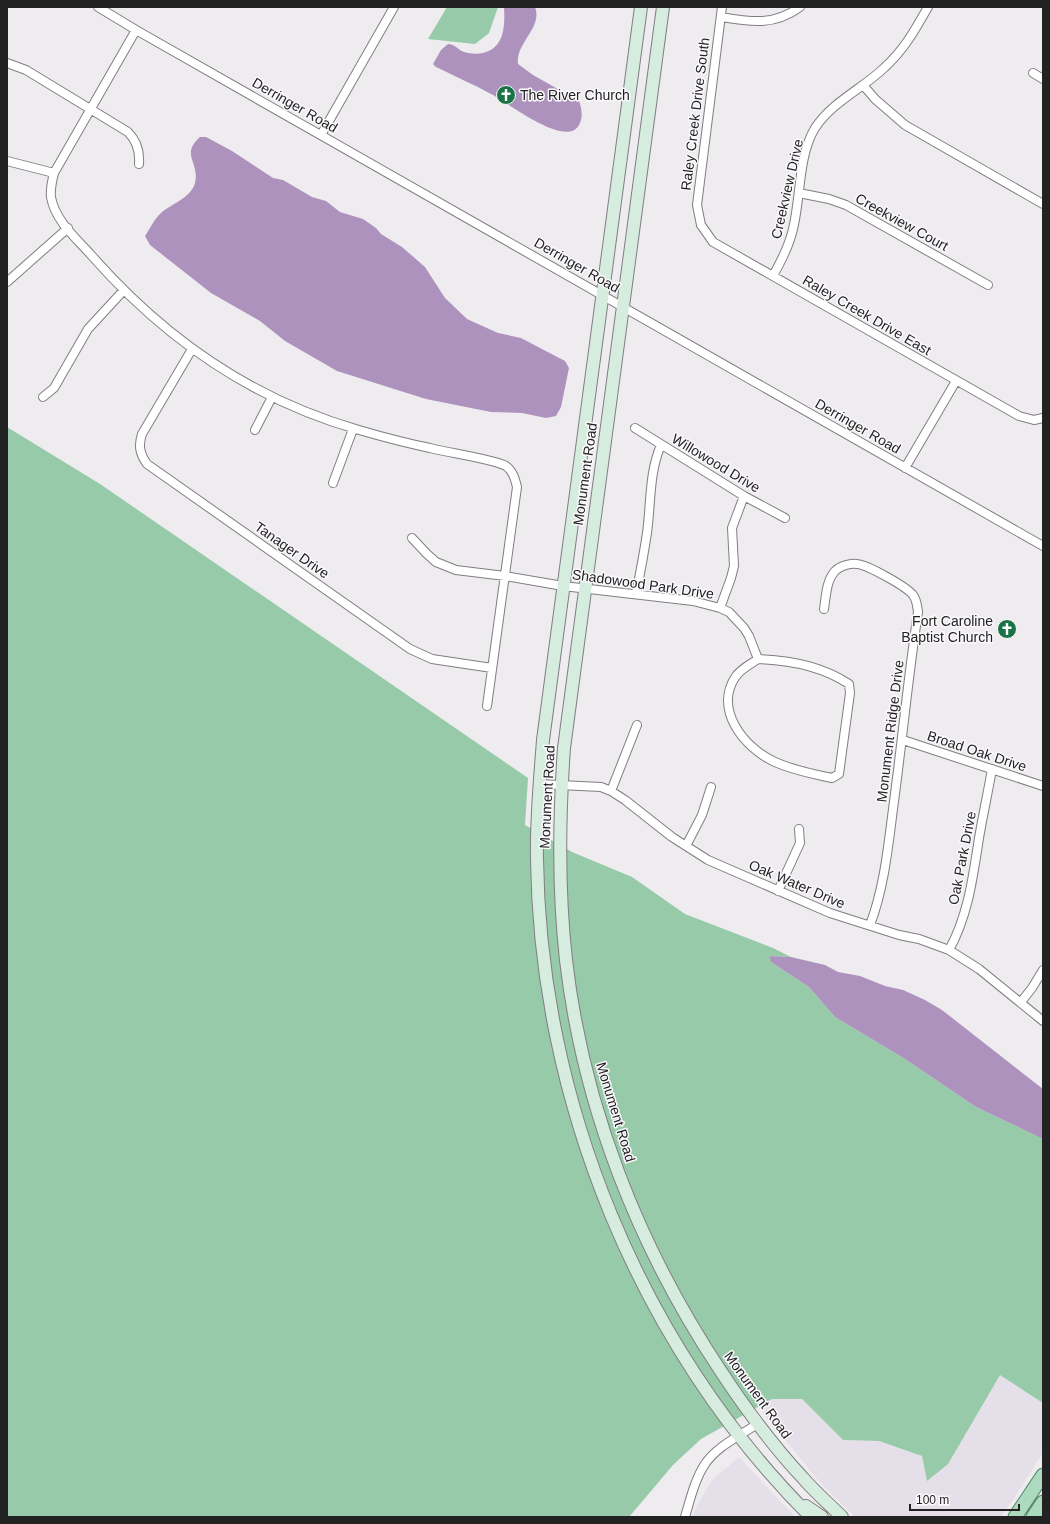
<svg xmlns="http://www.w3.org/2000/svg" width="1050" height="1524" font-family="Helvetica,sans-serif">
<rect width="100%" height="100%" fill="#eeecef"/>
<path fill="#e5dfe9" d="M1000,1374l43,29v49l-24,39 -18,26h-146l-33,-32 -64,-78 14,-8h30l41,41 36,1 43,15 5,25 40,-51z
M739,1457l45,48 12,12h-104l5,-12 15,-25z"/>
<path fill="#97caa9" d="M447,7h51l-9,26 -14,11 -47,-5z
M7,427l93,57 428,294 -3,47 47,27 60,25 53,37 88,34 18,9 -20,-1v6l38,25 26,30 70,42 71,48 67,32v264l-43,-28 -52,89 -21,17 -5,-25 -43,-15 -36,-1 -41,-41h-30l-71,40 -28,26 -44,52h-622z"/>
<path fill="#ae92be" d="M504,7h31c8,21 -20,36 -17,57l15,11 46,26c3,8 4,17 0,24 -13,24 -72,-23 -88,-31 -18,-10 -37,-18 -55,-27l-3,-3 8,-14 7,-6c7,0 10,6 16,8 6,2 13,2 19,1 22,-5 22,-28 21,-46z
M200,137h6l26,14 41,27 10,2 29,17 14,4 14,11 23,7 13,9 5,6 21,13 23,20 20,31 22,21 31,14 23,5 44,23 4,7 -8,39 -5,9 -10,2 -24,-5 -31,-1 -65,-13 -89,-28 -52,-30 -25,-20 -49,-28 -61,-48 -5,-9c5,-7 9,-17 16,-23 10,-9 30,-15 34,-30 5,-21 -15,-28 5,-46z
M770,956l21,1 34,8 13,7 22,4 25,10 18,4 22,10 17,10 101,79v50l-67,-32 -71,-48 -70,-42 -26,-30 -38,-25z"/>
<g fill="none" stroke-linecap="round" stroke-linejoin="round">
<defs>
<path id="minor" d="M98,7l38,23 907,516
M722,7l-25,198 4,20 12,17 306,174 15,4 9,-2
M721,17c30,5 53,9 79,-10
M136,30l-82,143c-2,8 -4,16 -3,24 4,24 26,42 41,59 73,83 161,144 267,174 24,7 47,13 71,18 21,5 43,8 65,14 3,1 8,2 11,4 7,5 9,13 11,21l-30,219
M7,63l19,7 102,62c9,9 12,19 11,32
M1033,73l10,6
M863,85l12,14 30,26 138,79
M321,135l73,-128
M7,161l47,12
M799,193l30,6 17,6 142,80
M773,276c8,-15 16,-30 20,-47 8,-32 5,-73 22,-101 17,-26 47,-39 69,-60 20,-18 31,-38 44,-61
M7,282l61,-54
M192,349l-50,85c-4,12 -2,20 5,30l263,185 22,10 60,9
M43,397l11,-9 34,-59 36,-39
M635,428l109,68 41,22
M255,430l17,-33
M905,468l51,-87
M333,483l20,-54
M412,538l15,16 9,8 20,8 49,6 58,10 130,15 27,7 9,4 15,16 5,8 9,23
M636,594c4,-20 8,-41 11,-61 4,-29 2,-61 14,-88
M720,608l11,-30 3,-12 -2,-38 12,-32
M824,609c2,-12 2,-28 11,-38 5,-5 15,-8 22,-7 11,1 50,23 56,31 4,5 4,11 5,17 -10,66 -16,131 -25,197 -5,39 -9,79 -23,116
M758,659c33,1 64,7 91,25l1,9 -11,81 -7,4c-20,-4 -39,-8 -57,-16 -31,-14 -62,-53 -39,-86 6,-8 15,-12 22,-17z
M903,740l140,46
M539,784l62,3 10,4 14,9 47,37 36,23 122,53 69,22 20,4 30,11 30,19 64,52
M611,791l26,-66
M686,846l16,-31 9,-28
M778,891l22,-48 -1,-14
M949,950c19,-34 24,-73 30,-112 4,-23 9,-46 13,-69
M1021,1002l11,-14 11,-18
M685,1517c5,-17 10,-38 20,-53 12,-18 35,-28 52,-40"/>
<path id="secondary" d="M641,7l-98,733c-3,40 -7,80 -6,119 3,241 103,488 274,658
M663,7l-99,741c-5,71 -6,141 2,212 17,147 73,288 154,410 25,38 52,75 83,108 12,14 26,26 39,39
M806,1506l16,11"/>
<path id="primary" d="M1015,1517l28,-42
M1033,1517l10,-15"/>
</defs>
<use href="#minor" stroke="#807e81" stroke-width="10"/>
<use href="#secondary" stroke="#807e81" stroke-width="14"/>
<use href="#primary" stroke="#58896c" stroke-width="15"/>
<use href="#minor" stroke="#fff" stroke-width="8"/>
<use href="#secondary" stroke="#d5ecdf" stroke-width="12"/>
<use href="#primary" stroke="#acdabe" stroke-width="13"/>
</g>
<defs>
<symbol id="church-disc" viewBox="-11 -11 22 22"><circle r="9.5" fill="#1a7347" stroke="#fbf9fc"/><path d="M-1.2-6h2.4v3.5h3.3v2.4h-3.3V6h-2.4V-.1h-3.3v-2.4h3.3Z" fill="#fff"/></symbol>
</defs>
<g fill-rule="evenodd">
<use href="#church-disc" x="495" y="84" width="22" height="22"/>
<use href="#church-disc" x="996" y="618" width="22" height="22"/>
</g>
<g text-anchor="middle" dominant-baseline="central" stroke-width="3" stroke-linejoin="round" paint-order="stroke">
<g font-size="14" fill="#232223" stroke="#fbf9fc" text-anchor="start">
<text x="520" y="95">The River Church</text>
<text x="993" y="621" text-anchor="end">Fort Caroline<tspan x="993" dy="16">Baptist Church</tspan></text>
</g>
<g font-size="14" fill="#232223" stroke="#fbf9fc">
<text transform="translate(295 105) rotate(30)">Derringer Road</text>
<text transform="translate(695 114) rotate(-83)">Raley Creek Drive South</text>
<text transform="translate(787 189) rotate(-77)">Creekview Drive</text>
<text transform="translate(902 222) rotate(29)">Creekview Court</text>
<text transform="translate(577 265) rotate(30)">Derringer Road</text>
<text transform="translate(867 315) rotate(30)">Raley Creek Drive East</text>
<text transform="translate(858 426) rotate(30)">Derringer Road</text>
<text transform="translate(716 463) rotate(31)">Willowood Drive</text>
<text transform="translate(585 474) rotate(-82)">Monument Road</text>
<text transform="translate(292 550) rotate(35)">Tanager Drive</text>
<text transform="translate(643 584) rotate(8)">Shadowood Park Drive</text>
<text transform="translate(890 731) rotate(-83)">Monument Ridge Drive</text>
<text transform="translate(977 751) rotate(18)">Broad Oak Drive</text>
<text transform="translate(547 797) rotate(-87)">Monument Road</text>
<text transform="translate(962 858) rotate(-79)">Oak Park Drive</text>
<text transform="translate(797 884) rotate(23)">Oak Water Drive</text>
<text transform="translate(616 1112) rotate(73)">Monument Road</text>
<text transform="translate(758 1395) rotate(54)">Monument Road</text>
</g>
</g>
<rect width="1050" height="1524" fill="none" stroke="#232223" stroke-width="16"/>
<path d="M910 1504v6h109v-6" fill="none" stroke="#232223" stroke-width="2"/>
<text x="916" y="1504" font-size="12" fill="#232223" stroke="#fbf9fc" stroke-width="3" paint-order="stroke">100 m</text>
</svg>
